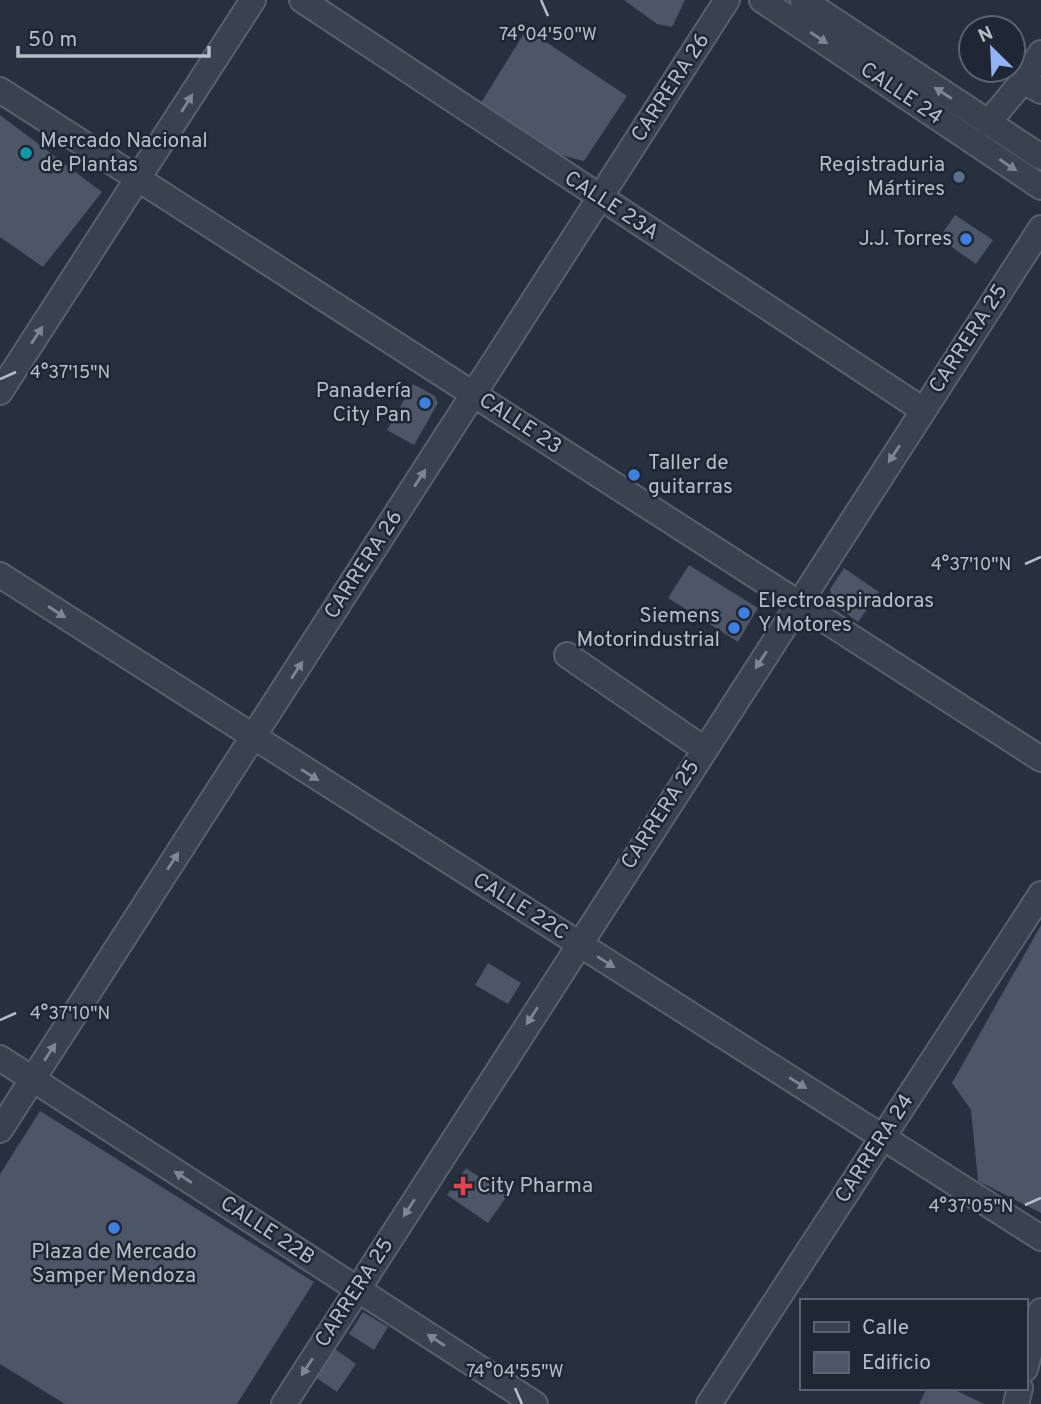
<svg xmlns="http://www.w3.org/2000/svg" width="1041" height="1404" font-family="Overpass,sans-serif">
<rect width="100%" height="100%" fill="#26303f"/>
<path fill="#4c5667" d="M624,0h61l-13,27 -15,-3z
M523,35l17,3 87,58 -43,65 -23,-6 -82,-49z
M0,115l102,77 -59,75 -43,-30z
M955,215l38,25 -17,24 -37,-26z
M413,384l22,12 3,7 -24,42 -27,-15z
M689,565l69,43 -20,34 -70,-44z
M844,568l35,24 -21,30 -25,-18 -3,-15z
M1041,925v288l-63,-32 -7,-71 -19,-27z
M488,963l33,20 -13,21 -33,-19z
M40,1111l274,171 -77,122h-172l-65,-40v-190z
M466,1168l41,28 -19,27 -41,-28z
M363,1312l25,15 -14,23 -25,-16z
M335,1349l21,15 -19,28 -22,-15z
M927,1388h24l33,16h-65z"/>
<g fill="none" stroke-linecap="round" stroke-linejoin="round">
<defs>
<path id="minor" d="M302,0l621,410
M762,0l279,187
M803,0l238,157
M1041,53l-18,28 18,10
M0,90l1041,669
M988,123l35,-42
M0,392l253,-392
M0,575l1041,663
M567,655l137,94
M0,1058l535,346
M0,1130l727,-1130
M1025,1369l16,-58
M284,1404l757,-1176
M709,1404l332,-510
M1016,1404l4,-16"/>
</defs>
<use href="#minor" stroke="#58606c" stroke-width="28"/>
<use href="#minor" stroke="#3a424f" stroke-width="24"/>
</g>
<defs><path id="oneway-solid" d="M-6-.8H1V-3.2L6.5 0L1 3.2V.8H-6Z" transform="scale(1.75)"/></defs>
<g fill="#7e8692">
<use href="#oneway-solid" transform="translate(819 38) rotate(34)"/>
<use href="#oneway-solid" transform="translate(943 93) rotate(-147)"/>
<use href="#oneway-solid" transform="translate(187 103) rotate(-58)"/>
<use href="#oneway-solid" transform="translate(1008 165) rotate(34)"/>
<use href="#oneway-solid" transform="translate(37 335) rotate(-57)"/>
<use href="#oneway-solid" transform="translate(894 454) rotate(123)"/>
<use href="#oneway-solid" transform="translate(420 478) rotate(-57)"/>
<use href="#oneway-solid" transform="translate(57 612) rotate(33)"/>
<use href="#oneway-solid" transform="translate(761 660) rotate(123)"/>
<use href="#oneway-solid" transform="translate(297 670) rotate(-57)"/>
<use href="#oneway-solid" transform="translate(310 775) rotate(32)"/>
<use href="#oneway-solid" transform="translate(173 861) rotate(-57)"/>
<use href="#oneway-solid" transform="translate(606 962) rotate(32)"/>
<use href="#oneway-solid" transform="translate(532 1016) rotate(123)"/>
<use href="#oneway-solid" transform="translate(50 1052) rotate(-57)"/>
<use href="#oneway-solid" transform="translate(798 1083) rotate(32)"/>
<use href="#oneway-solid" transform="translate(183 1177) rotate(-147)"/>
<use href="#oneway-solid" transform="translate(409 1208) rotate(123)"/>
<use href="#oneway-solid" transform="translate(436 1340) rotate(-147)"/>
<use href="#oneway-solid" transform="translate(307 1367) rotate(123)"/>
</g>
<path fill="none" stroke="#b6bdc9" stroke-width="2.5" d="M541,0l7,16M0,379l16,-7M1025,564l16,-7M0,1020l16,-7M1025,1205l16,-7M515,1388l7,16"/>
<circle fill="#0f9aa8" stroke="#1f2734" stroke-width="2.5" cx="26" cy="153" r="7"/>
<circle fill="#5c6f8a" stroke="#1f2734" stroke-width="2.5" cx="959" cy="177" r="7"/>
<g fill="#3f7fe0" stroke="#1f2734" stroke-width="2.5">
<circle cx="966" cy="239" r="7"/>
<circle cx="425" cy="403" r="7"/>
<circle cx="634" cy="475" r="7"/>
<circle cx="744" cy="613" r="7"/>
<circle cx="734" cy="628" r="7"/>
<circle cx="114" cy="1228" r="7"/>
</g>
<path fill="#e0444e" stroke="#1f2734" stroke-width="2.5" d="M459.5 1175.5h7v7h7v7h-7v7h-7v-7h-7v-7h7z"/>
<g text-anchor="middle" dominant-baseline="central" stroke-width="5" stroke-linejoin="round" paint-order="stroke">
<g font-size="21" fill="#b6bdc9" stroke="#1f2734">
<text transform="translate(671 88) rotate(-57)">CARRERA 26</text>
<text transform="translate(901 94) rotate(34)">CALLE 24</text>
<text transform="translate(611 206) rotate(33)">CALLE 23A</text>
<text transform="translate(969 339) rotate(-57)">CARRERA 25</text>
<text transform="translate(520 424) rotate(33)">CALLE 23</text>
<text transform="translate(364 565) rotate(-57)">CARRERA 26</text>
<text transform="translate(661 815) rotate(-57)">CARRERA 25</text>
<text transform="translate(520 907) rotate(32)">CALLE 22C</text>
<text transform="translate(875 1149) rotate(-57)">CARRERA 24</text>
<text transform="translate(267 1231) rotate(33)">CALLE 22B</text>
<text transform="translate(355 1293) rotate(-57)">CARRERA 25</text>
</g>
<g font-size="21" fill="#b6bdc9" stroke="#1f2734" text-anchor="start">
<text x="40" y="141">Mercado Nacional<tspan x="40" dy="24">de Plantas</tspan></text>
<text x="945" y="165" text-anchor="end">Registraduria<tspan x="945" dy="24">Mártires</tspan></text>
<text x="952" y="239" text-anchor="end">J.J. Torres</text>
<text x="411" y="391" text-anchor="end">Panadería<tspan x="411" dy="24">City Pan</tspan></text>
<text x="648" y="463">Taller de<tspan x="648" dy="24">guitarras</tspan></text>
<text x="758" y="601">Electroaspiradoras<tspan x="758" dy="24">Y Motores</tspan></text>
<text x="720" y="616" text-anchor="end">Siemens<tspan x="720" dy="24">Motorindustrial</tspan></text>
<text x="477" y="1186">City Pharma</text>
<text x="114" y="1252" text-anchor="middle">Plaza de Mercado<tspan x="114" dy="24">Samper Mendoza</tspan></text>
</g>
</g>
<g font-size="18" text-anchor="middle" fill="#b6bdc9" stroke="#1f2734" stroke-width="5" stroke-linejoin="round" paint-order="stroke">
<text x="548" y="40">74°04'50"W</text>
<text x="70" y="378">4°37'15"N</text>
<text x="971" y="570">4°37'10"N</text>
<text x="70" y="1019">4°37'10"N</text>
<text x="971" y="1212">4°37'05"N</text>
<text x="515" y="1377">74°04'55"W</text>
</g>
<rect x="800" y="1299" width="228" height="91" fill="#1f2734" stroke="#5b6370" stroke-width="2"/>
<rect x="814" y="1322" width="35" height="10" fill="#3a424f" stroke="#5b6370" stroke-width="2"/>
<text x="862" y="1334" font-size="21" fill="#b6bdc9">Calle</text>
<rect x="814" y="1352" width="35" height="21" fill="#4c5667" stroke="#5b6370" stroke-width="2"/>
<text x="862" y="1369" font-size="21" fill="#b6bdc9">Edificio</text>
<g transform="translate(992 49) rotate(336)"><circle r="33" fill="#1f2734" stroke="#5b6370" stroke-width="2"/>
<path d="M0-5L12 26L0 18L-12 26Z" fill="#91b3f4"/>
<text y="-10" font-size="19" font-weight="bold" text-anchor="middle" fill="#b6bdc9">N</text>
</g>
<path d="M18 46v10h191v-10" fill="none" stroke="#b6bdc9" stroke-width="3.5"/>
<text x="28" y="46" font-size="21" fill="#b6bdc9" stroke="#1f2734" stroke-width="5" paint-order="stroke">50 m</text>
</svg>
